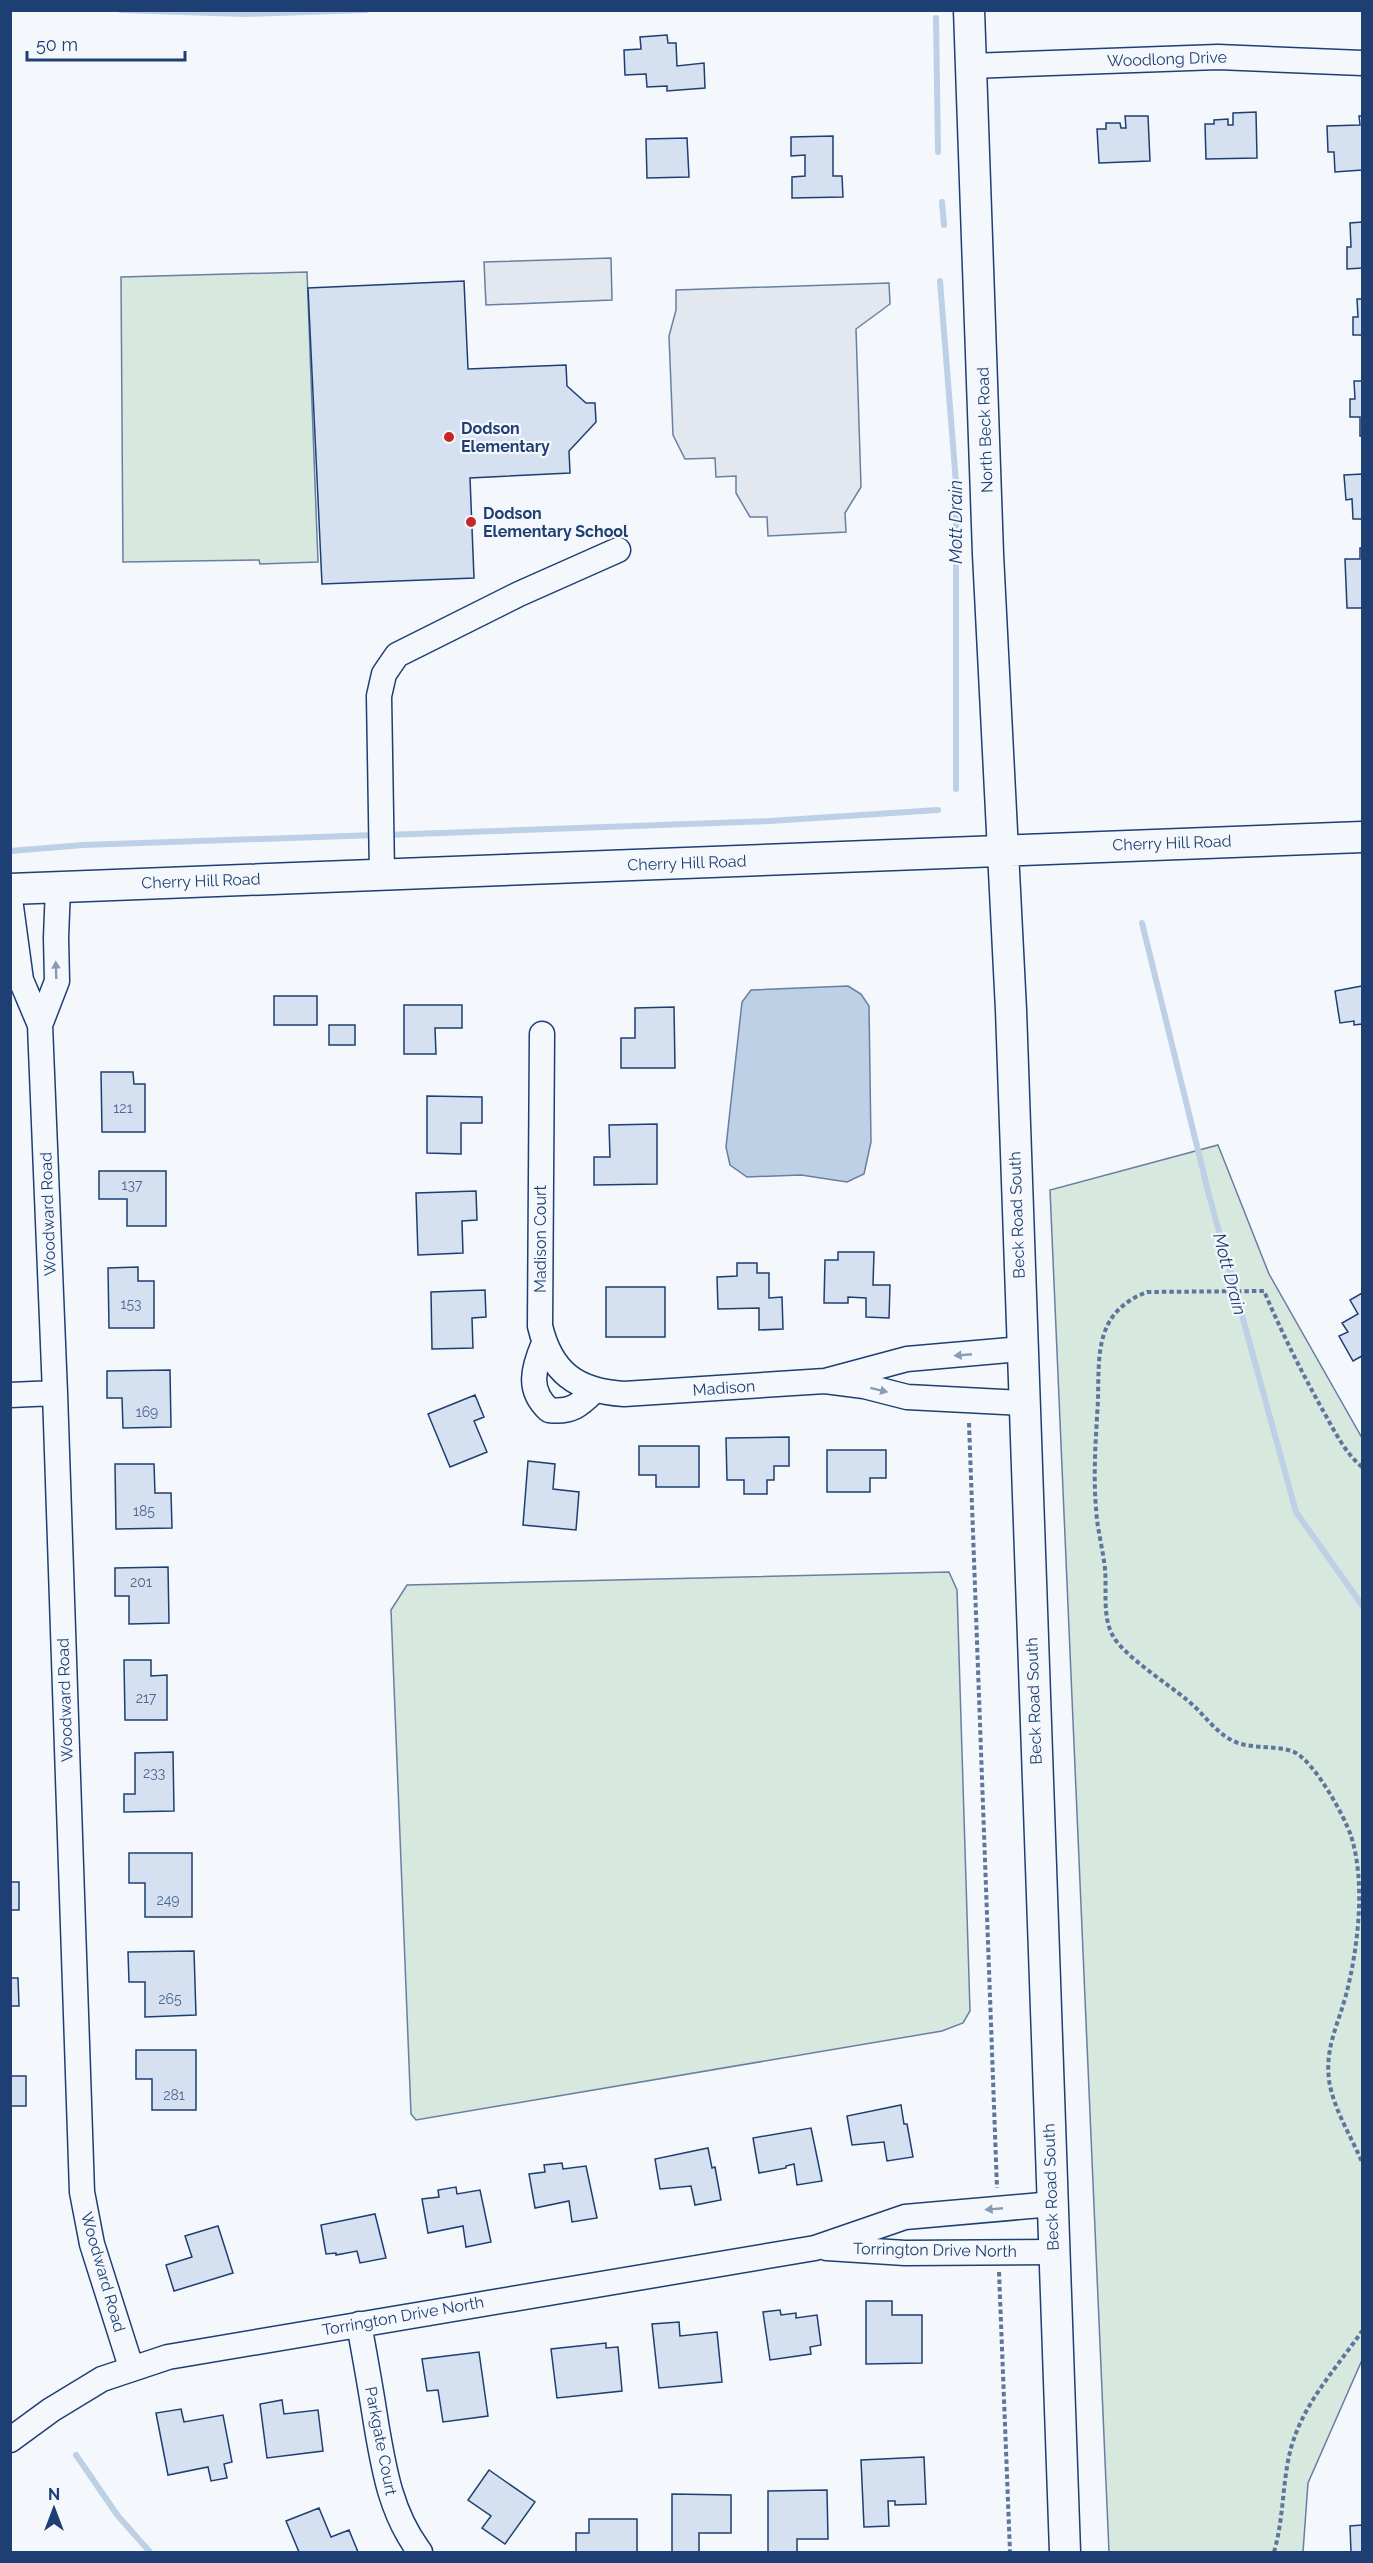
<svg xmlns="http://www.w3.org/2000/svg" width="1373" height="2563" font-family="Raleway,sans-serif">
<rect width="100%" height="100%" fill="#f4f7fb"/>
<path fill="#d7e8df" stroke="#687fa3" stroke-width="1.5" d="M307,272l11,290 -58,2 -1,-4 -136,2 -2,-285z
M1218,1145l51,129 93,164v922l-54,123 -5,69h-194l-59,-1362z
M949,1572l8,18 13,421 -7,12 -21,8 -526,89 -5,-6 -20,-504 16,-25z"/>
<path fill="#e3e8f0" stroke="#687fa3" stroke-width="1.5" d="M611,258l1,42 -126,5 -2,-43z
M889,283l1,21 -34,25 5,158 -16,26 1,19 -78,4 -1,-19h-17l-14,-24v-17l-20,1 -1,-19 -30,1 -12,-24 -4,-99 7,-26v-20z"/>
<path fill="#bed0e5" stroke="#687fa3" stroke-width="1.5" d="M848,986l13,8 8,12 2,136 -7,32 -17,8 -46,-7 -54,2 -17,-12 -4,-18 16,-145 9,-12z"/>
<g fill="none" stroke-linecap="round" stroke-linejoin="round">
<path stroke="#bed0e5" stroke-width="6" d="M121,10l124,4 121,-4
M936,18l2,134
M942,202l2,23
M940,281l16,202v306
M386,835l384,-14 168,-11
M10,851l73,-6 293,-10
M1142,923l67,272 87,317 66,93
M76,2455l42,61 32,36"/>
</g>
<path fill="#d5e0f0" stroke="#1d3f73" stroke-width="1.5" d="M667,35l1,8h8l1,23 27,-3 1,25 -38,3v-5l-20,1 -1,-13 -21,1 -1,-25 17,-1 -1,-12z
M1256,112l1,46 -51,1 -1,-35h9v-4l14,-1v6h5v-12z
M1125,116h23l2,45 -51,2 -2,-34h9v-6h14l1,5h5z
M1359,116h3v54l-27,2 -1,-20h-6l-1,-26 33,-1z
M833,136v40h9l1,21 -51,1v-21l13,-1v-21l-14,1v-19z
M687,138l2,39 -42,1 -1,-39z
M1362,222v46l-15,1v-22h4l-1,-24z
M464,281l4,88 98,-4 1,21 19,17h9l1,19 -27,29 1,22 -100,5 4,100 -152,6 -14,-296z
M1357,299h5v38v-2h-9v-18h5z
M1354,381h8v55h-2v-19h-10v-18h5z
M1362,474v45h-9l-1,-20 -6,1 -2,-25z
M1360,548h2v60h-15l-2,-49h15z
M1362,986v38l-8,1v-4l-14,2 -5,-32z
M274,996h43v29h-43z
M404,1005h58v23h-27l1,26h-32z
M674,1007l1,61h-54v-30h14v-30z
M329,1025h26v20h-26z
M101,1072h32l1,12h11v48h-43z
M427,1096l55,1v26h-21v31l-34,-1z
M657,1124v60l-63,1v-28h16l-1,-32z
M99,1171h67v55h-39v-27h-28z
M476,1191l1,29 -15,1 1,32 -45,2 -2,-62z
M838,1252h36l-1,33h17l-1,33 -23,-1v-19l-18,-1v6h-24l1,-43h13z
M737,1263h20v10h12v25l13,-1 1,32 -24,1v-22l-41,1 -1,-32 20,-1z
M138,1267v14h16v47h-45l-1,-60z
M606,1287h59v50h-59z
M485,1290l1,27 -14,1 1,30 -41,1 -1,-57z
M1362,1293v63l-9,5 -14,-25 9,-4 -6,-9 16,-9 -8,-14z
M170,1370l1,57 -48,1 -1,-30h-15v-27z
M475,1395l9,22 -10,4 13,31 -37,15 -22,-53z
M789,1437v29h-15v14h-7v14h-23v-14h-17l-1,-42z
M639,1446h60v41h-43v-12h-17z
M827,1450h59v28h-16v14h-43z
M528,1461l27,3 -2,25 26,3 -3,38 -53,-5z
M115,1464h39l1,29h16l1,35 -56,1z
M168,1567l1,56 -40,1v-28h-14v-28z
M124,1660h27v16l16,-1v45h-42z
M173,1752l1,59 -50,1v-18h11v-41z
M129,1853h63v64h-47v-34h-16z
M10,1882h9v28h-9z
M194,1951l2,64 -51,2v-35h-16l-1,-30z
M10,1978h8l1,28h-9z
M10,2046l1,30h15v30h-16z
M136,2050h60v60h-44v-31h-16z
M901,2105l3,19h3l6,33 -26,4 -3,-19 -32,3 -5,-29z
M811,2128l11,53 -25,4 -3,-21 -8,2v2l-27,5 -6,-35z
M708,2148l4,20 3,-1 6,33 -26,5 -4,-19 -31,3 -5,-30z
M562,2163l1,6 23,-3 11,52 -25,4 -3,-21 -34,7 -6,-34 16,-2 -1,-7z
M456,2187l1,7 23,-4 11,52 -25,5 -3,-21 -35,7 -6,-34 17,-2 -1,-7z
M375,2214l11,44 -26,5 -3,-12 -21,4v-2l-10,1 -5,-29z
M218,2226l15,47 -59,18 -8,-26 26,-8 -7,-21z
M866,2301h26v14h30v48l-56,1z
M780,2310l1,5 15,-2v5l21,-3 4,30 -11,2 1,7 -41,6 -7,-48z
M679,2322l1,14 37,-4 5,50 -63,6 -7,-64z
M606,2343v5l12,-1 4,44 -65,7 -6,-49z
M479,2352l9,64 -45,6 -5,-32 -11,1 -5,-32z
M282,2400l2,14 34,-4 5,41 -56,7 -7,-54z
M181,2409l3,13 39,-7 9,47 -8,2 3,14 -16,3 -3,-14 -40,8 -12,-62z
M924,2457l2,47 -31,1v-4h-7l1,25 -25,1 -3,-67z
M489,2470l46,32 -30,42 -23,-16 9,-12 -23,-16z
M827,2490l1,49h-31v13h-29v-61z
M672,2494l59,1v38h-32v19h-27z
M319,2508l12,29 18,-7 9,22h-59l-13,-31z
M589,2519h48v33h-61v-19h13z
M1362,2525v27h-11l-1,-26z"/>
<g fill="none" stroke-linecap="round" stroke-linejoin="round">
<defs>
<path id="minor" d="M971,66l247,-9 144,6
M382,873l-3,-177 5,-22 13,-19 122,-61 99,-44
M10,899l11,81 19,45 15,368 27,799 10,52 39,123
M40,1025l17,-44 -1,-43 2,-51
M542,1034l-2,292c11,46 36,65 84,68l201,-13
M544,1343c-11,26 -17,47 5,67 22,3 31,-5 46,-20
M1021,1349l-114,10 -82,22 39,5 43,11 116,6
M10,1395l45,-2
M827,2248l78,5 149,-1
M359,2324c6,33 12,66 17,99 8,47 15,91 44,129
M10,2440l41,-30 51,-31 66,-22 647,-109 90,-31 148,-13"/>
<path id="major" d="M969,10l19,544 23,456 54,1542
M10,889l1352,-52"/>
</defs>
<use href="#minor" stroke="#1d3f73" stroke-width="27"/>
<use href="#major" stroke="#1d3f73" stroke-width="33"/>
<path stroke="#5e769c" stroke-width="4" stroke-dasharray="4.5 3" stroke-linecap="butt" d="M969,1423l28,765
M1362,1467c-18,-15 -29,-39 -41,-60 -21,-38 -40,-76 -57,-116l-117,1c-52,20 -48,61 -49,108 -2,36 -5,72 -2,108 1,21 7,41 9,61 2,21 -3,48 8,67 11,20 55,48 74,64 18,14 29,35 51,43 18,6 38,2 56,9 20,9 50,63 57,84 15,46 7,113 -5,159 -8,30 -21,52 -17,85 4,28 22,56 33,82
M999,2272l11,280
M1274,2552c10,-34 8,-70 17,-104 13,-46 45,-79 71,-117"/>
<use href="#minor" stroke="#f4f7fb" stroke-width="24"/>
<use href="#major" stroke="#f4f7fb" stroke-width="30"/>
</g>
<defs><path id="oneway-solid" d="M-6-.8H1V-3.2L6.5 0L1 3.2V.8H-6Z" transform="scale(1.5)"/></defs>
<g fill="#889bb7">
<use href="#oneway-solid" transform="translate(56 970) rotate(-92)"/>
<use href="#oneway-solid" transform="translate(963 1355) rotate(175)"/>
<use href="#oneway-solid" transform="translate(879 1390) rotate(14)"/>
<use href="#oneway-solid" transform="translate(994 2209) rotate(175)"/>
</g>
<g fill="#c62828" stroke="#f4f7fb" stroke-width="2">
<circle cx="449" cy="437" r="6"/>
<circle cx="471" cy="522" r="6"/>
</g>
<g text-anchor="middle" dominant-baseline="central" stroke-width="4.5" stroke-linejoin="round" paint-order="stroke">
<g font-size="14" fill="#4b6792">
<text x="123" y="1108">121</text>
<text x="132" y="1185">137</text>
<text x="131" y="1304">153</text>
<text x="147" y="1412">169</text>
<text x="144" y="1511">185</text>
<text x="141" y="1582">201</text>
<text x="146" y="1698">217</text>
<text x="154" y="1773">233</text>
<text x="168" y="1900">249</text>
<text x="170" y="1999">265</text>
<text x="174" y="2095">281</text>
</g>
<g font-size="16" fill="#1d3f73" stroke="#f4f7fb">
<text transform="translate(1167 59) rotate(-2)">Woodlong Drive</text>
<text transform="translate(985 430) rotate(-92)">North Beck Road</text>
<text transform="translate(1172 843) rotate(-2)">Cherry Hill Road</text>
<text transform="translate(687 863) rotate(-2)">Cherry Hill Road</text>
<text transform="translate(201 881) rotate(-2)">Cherry Hill Road</text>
<text transform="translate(48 1214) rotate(-92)">Woodward Road</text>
<text transform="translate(1017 1215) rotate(-92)">Beck Road South</text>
<text transform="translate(540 1239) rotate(-90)">Madison Court</text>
<text transform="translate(724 1388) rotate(-4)">Madison</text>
<text transform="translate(65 1700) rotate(-92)">Woodward Road</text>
<text transform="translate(1034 1701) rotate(-92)">Beck Road South</text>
<text transform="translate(1051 2187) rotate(-92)">Beck Road South</text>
<text transform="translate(935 2250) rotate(1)">Torrington Drive North</text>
<text transform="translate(103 2272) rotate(74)">Woodward Road</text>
<text transform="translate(403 2316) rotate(-10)">Torrington Drive North</text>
<text transform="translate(381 2441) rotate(79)">Parkgate Court</text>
</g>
<g font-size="16" font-weight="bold" fill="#1d3f73" stroke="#f4f7fb" text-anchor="start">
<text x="461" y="428">Dodson<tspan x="461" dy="18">Elementary</tspan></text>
<text x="483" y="513">Dodson<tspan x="483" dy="18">Elementary School</tspan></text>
</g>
<g font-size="18" font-style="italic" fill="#1d3f73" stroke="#f4f7fb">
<text transform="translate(955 522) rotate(-90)">Mott Drain</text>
<text transform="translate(1230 1274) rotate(75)">Mott Drain</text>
</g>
</g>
<rect width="1373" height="2563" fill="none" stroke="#1d3f73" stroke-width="24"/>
<g transform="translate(54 2509)" stroke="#f4f7fb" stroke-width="4.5" paint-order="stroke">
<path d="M0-4.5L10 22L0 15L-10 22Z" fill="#1d3f73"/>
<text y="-9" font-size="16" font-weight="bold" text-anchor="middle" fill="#1d3f73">N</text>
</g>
<path d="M27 51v9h158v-9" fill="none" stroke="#1d3f73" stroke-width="3"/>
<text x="36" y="51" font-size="18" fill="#1d3f73" stroke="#f4f7fb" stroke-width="4.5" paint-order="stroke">50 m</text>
</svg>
